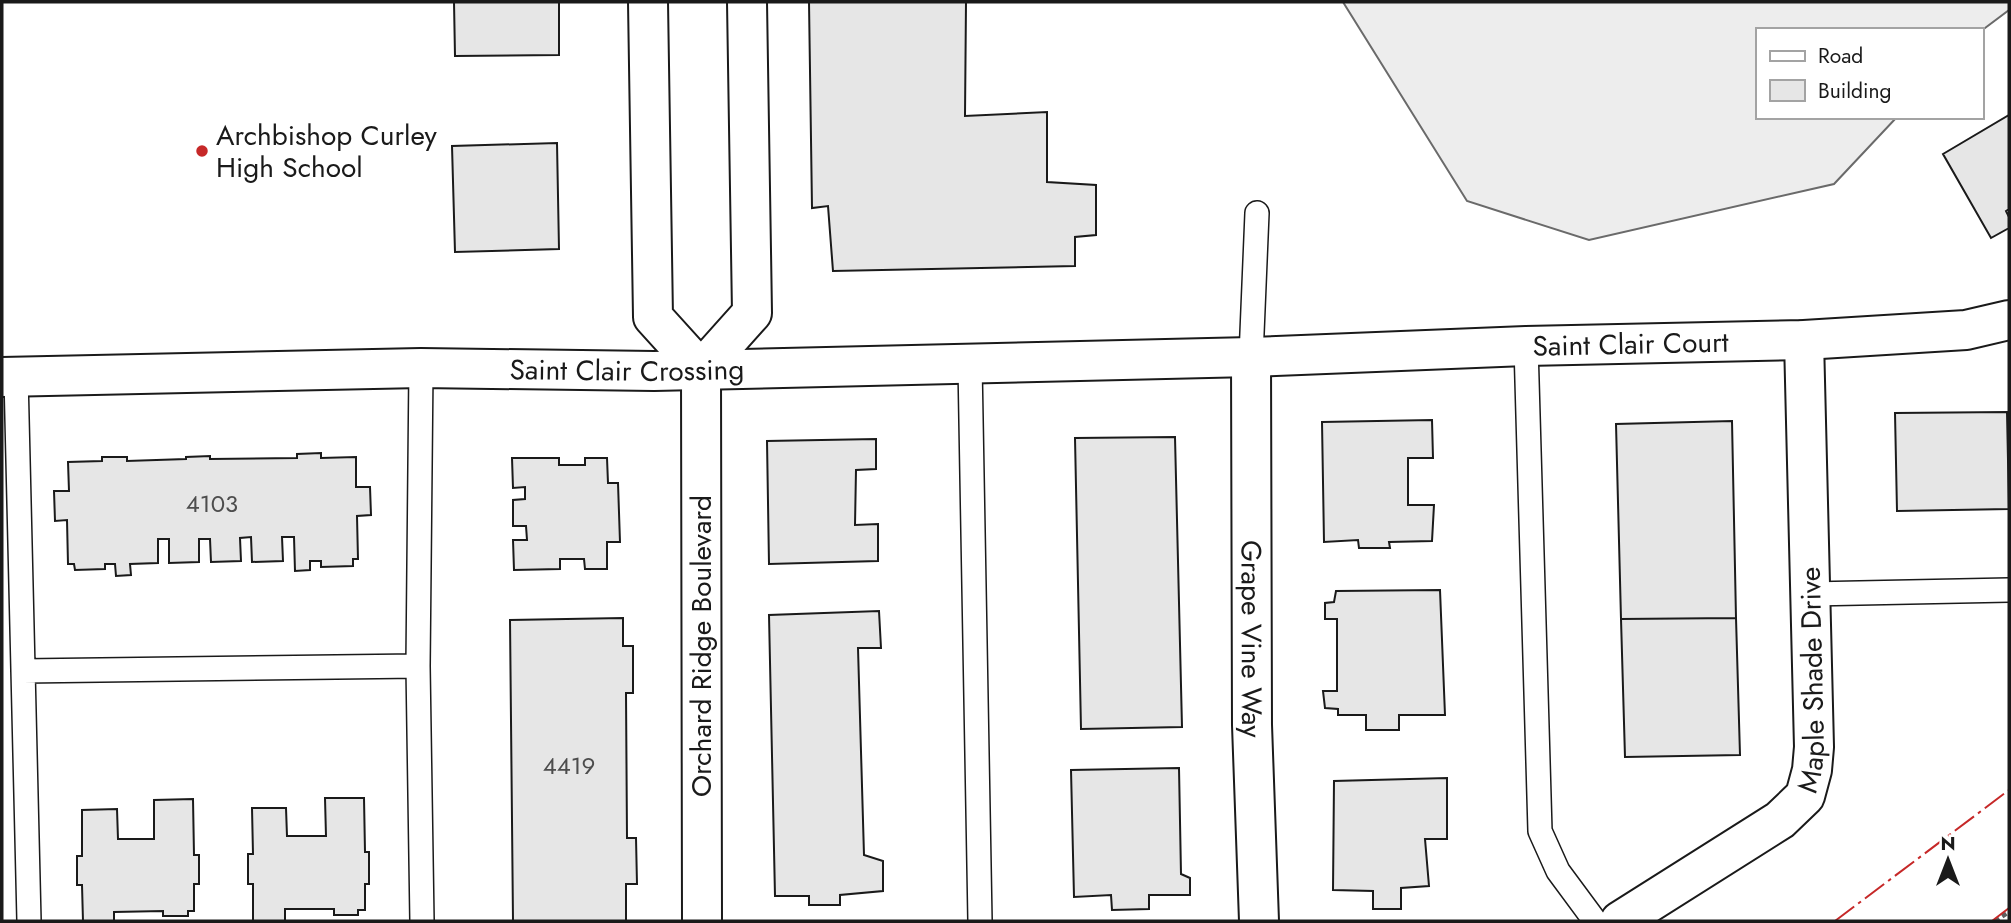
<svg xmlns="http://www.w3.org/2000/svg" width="2011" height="923" font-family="Jost,sans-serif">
<rect width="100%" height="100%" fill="#fff"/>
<path fill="#ededed" stroke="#6a6a6a" stroke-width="2" d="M1343,2h666v8l-28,21 -224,-1v87h140l-63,67 -245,56 -122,-39z"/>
<path fill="#e6e6e6" stroke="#1a1a1a" stroke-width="2" d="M454,2h105v53l-104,1z
M809,2h157l-1,114 82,-4v70l49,3v50l-21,2v29l-242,5 -5,-65 -16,2z
M2009,115v94l-3,2 3,6v11l-18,10 -48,-84z
M557,143l2,106 -104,3 -3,-106z
M2007,412l2,97 -112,2 -2,-98z
M1432,420l1,38h-25v47h26l-2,36 -43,1 1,6h-31l-1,-8 -34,2 -2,-120z
M1732,421l4,197 -115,1 -5,-195z
M1175,437l7,290 -101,2 -6,-291z
M876,439v30l-20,1 -1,55 23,-1v37l-109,3 -2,-123z
M321,453v5l35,-1v30h14l1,28 -14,1 1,43h-5v7l-32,1v-6h-11v9l-15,1 -1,-34h-12l1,24 -31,1 -1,-25 -11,1 1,23 -30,1 -1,-23h-11v23l-30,1v-24h-11v24l-28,1 1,11 -15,1 -1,-12h-10v5l-30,1 -1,-6h-6l-1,-44 -12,1 -1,-30h15l-1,-29 34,-1v-4h25v4l59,-2v-2l24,-1v3l87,-1v-4z
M512,458h47v7h26v-7h22l1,25h10l2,59h-13v27h-22l-1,-10h-24v10l-46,1 -1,-30h14l-1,-14h-13v-26l12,-1v-12l-12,1z
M1440,590l5,125h-46v15h-33v-15h-28v-6l-13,-1 -2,-17h14v-72h-12v-16l9,-1 2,-11z
M879,611l2,37h-23l6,207 19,6v30l-43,4v10h-31v-9h-34l-6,-281z
M623,618v28h10v47h-7l1,145h9l1,46h-11v37h-113l-3,-301z
M1736,618l4,137 -115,2 -4,-138z
M1179,768l2,106 9,4v17h-41v14l-37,1 -1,-15 -37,2 -3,-127z
M1447,778v61h-22l4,47 -28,2v21h-28v-18l-40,-1 1,-109z
M325,798h39l1,54h4v32h-4v26h-7v5h-24v-6h-49v12h-32v-37h-5v-30h5l-1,-46h34l1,28h39z
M193,799l1,56h5v29h-5v27h-6v5h-25v-5l-49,1v9h-31l-1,-36h-5v-29h5v-46l35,-1 1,30h36v-39z"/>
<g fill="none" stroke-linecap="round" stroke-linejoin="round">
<defs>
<path id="service" d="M1526,346l14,485 18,40 37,50
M1251,357l6,-144
M970,364l10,557
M421,368l-3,298 4,255
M16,376l13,545
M1810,594l199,-4
M23,671l395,-5"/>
<g id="minor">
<path d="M648,2l5,315 48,53"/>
<path id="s1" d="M1251,357l1,368 7,196"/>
<path id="s2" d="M2,377l419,-9 233,3 597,-14 275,-11 278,-6 162,-10 43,-10"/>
<path d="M702,921l-1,-551 51,-57 -5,-311"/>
<path id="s3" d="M1620,921l160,-101 25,-24 7,-26 2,-23 -10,-407"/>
</g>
</defs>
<use href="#service" stroke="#1a1a1a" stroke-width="26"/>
<use href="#minor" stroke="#1a1a1a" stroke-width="42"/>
<path stroke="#5f5f5f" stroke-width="4.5" stroke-dasharray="5 3.5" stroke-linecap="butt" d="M1995,921l14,-9"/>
<use href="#service" stroke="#fff" stroke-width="23"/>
<use href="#minor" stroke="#fff" stroke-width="38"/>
<path stroke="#c62828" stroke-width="2" stroke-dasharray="24 5 3.5 5" stroke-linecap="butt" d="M1835,921l174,-131
M1992,921l17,-13"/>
</g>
<circle fill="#c62828" stroke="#fff" stroke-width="2.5" cx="202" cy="151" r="7"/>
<g text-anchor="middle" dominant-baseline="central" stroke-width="5" stroke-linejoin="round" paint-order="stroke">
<g font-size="24" fill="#4d4d4d">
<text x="212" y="503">4103</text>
<text x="569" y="765">4419</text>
</g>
<g font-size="28" fill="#1a1a1a" stroke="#fff" text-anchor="start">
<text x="216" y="135">Archbishop Curley<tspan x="216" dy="32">High School</tspan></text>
</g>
<g font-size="28" fill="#1a1a1a" stroke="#fff">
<text stroke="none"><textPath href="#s2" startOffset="1629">Saint Clair Court</textPath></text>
<text stroke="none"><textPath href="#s2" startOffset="625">Saint Clair Crossing</textPath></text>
<text stroke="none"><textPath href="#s1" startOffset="282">Grape Vine Way</textPath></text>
<text transform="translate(701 646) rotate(-90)">Orchard Ridge Boulevard</text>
<text stroke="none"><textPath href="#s3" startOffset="341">Maple Shade Drive</textPath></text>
</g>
</g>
<rect width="2011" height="923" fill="none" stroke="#1a1a1a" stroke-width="7"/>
<rect x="1756" y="28" width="228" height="91" fill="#ffffff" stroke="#a3a3a3" stroke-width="2"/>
<rect x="1770" y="51" width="35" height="10" fill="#ffffff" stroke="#a3a3a3" stroke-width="2"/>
<text x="1818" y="63" font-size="21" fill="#1a1a1a">Road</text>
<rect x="1770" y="80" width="35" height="21" fill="#e6e6e6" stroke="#a3a3a3" stroke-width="2"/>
<text x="1818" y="98" font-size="21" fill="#1a1a1a">Building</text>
<g transform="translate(1948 860)" stroke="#ffffff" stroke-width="5" paint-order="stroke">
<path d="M0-5L12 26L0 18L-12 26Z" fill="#1a1a1a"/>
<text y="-10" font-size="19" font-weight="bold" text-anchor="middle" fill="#1a1a1a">N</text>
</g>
</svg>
